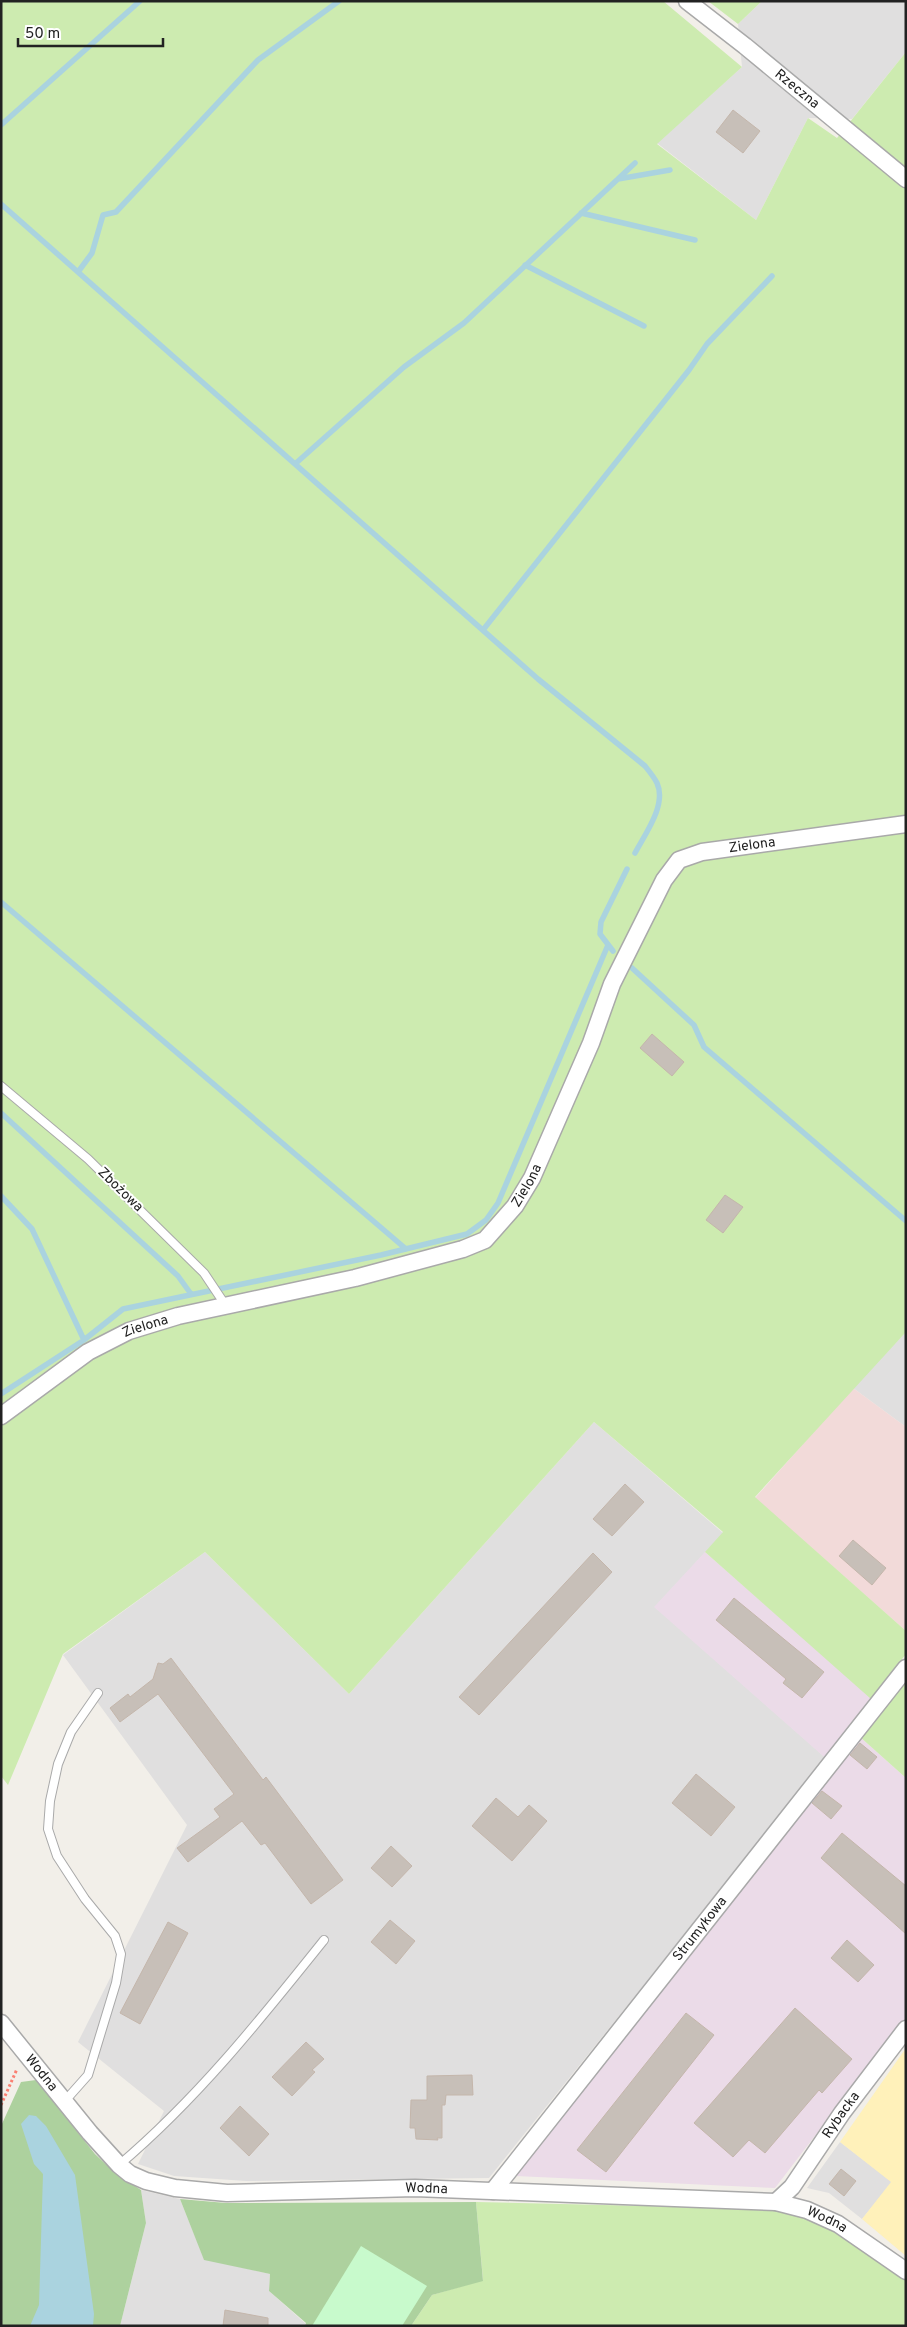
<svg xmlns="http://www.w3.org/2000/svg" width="907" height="2327" font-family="Overpass,sans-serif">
<rect width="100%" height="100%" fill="#f2efe9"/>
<path fill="#e0dfdf" d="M762,1h144v51l-54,67 -44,-1 -52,102 -99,-77 85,-76 -4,-43z
M906,1332v95l-53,-39z
M594,1422l129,111 -68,74 171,151 -337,420 -243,3 -72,-5 -36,-12 26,-53 -86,-69 109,-217 -124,-170 142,-103 144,142z
M840,2142l52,40 -30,37 -33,-26 -22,-5z
M141,2190l39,9 24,60 66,15 -1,17 37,33 -1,2h-185l26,-103z"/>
<path fill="#f2dad9" d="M853,1388l53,39v204l-151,-133z"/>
<path fill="#ebdbe8" d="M705,1552l173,152 -47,59 -177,-156z
M859,1736l47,42v239l-131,171 -259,-12z"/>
<path fill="#cdebb0" d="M1,1h662l79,66 -85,77 99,76 52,-102 29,20 69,-86v1280l-151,165 151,134v23l-35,45 -166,-147 18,-20 -129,-110 -245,272 -144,-142 -142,102 -55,131 -7,-9z
M708,1h54l-24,23z
M906,1678v100l-47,-42z
M476,2202l300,7 34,9 28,14 68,47v47h-495l21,-31 51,-15z"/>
<path fill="#add19e" d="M36,2080l59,74 19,18 27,18 5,33 -26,103h-119v-200l20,-44z
M180,2199l46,4 250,-1 7,79 -51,14 -21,31h-106l1,-3 -37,-32 1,-17 -66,-14z"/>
<path fill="#fff1ba" d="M906,2048v208l-44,-37 29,-37 -51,-40z"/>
<path fill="#c8facc" d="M361,2246l66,40 -25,40h-90z"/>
<path fill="#aad3df" d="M29,2115l7,1 10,10 29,49 19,139 -1,12h-63l9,-21 4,-131 -9,-10 -13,-40z"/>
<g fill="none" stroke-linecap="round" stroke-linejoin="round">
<path stroke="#aad3df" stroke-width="5.5" d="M1,125l139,-124
M618,179l52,-9
M1,204l537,475 107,87c4,5 9,11 12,17 10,22 -12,51 -22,70
M581,213l114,27
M525,265l119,61
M78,272l14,-19 11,-38 13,-3 142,-152 81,-59
M295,464l109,-97 60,-44 171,-160
M483,630l206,-260 18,-26 65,-68
M1,902l405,347
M613,951l-13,-17 1,-12 26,-53
M632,968l62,57 10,22 202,174
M1,1113l177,163 13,18
M1,1196l31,33 52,111
M1,1394l83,-54 39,-31 258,-54 86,-21 19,-14 12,-17 110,-258"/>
</g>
<path fill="#c7bfb8" stroke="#c4b6ab" d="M733,110l27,21 -17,22 -27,-21z
M652,1034l32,28 -12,14 -32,-28z
M725,1195l18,12 -20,26 -17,-13z
M625,1484l19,18 -32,34 -19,-17z
M853,1540l33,28 -14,17 -33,-29z
M593,1553l19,19 -133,143 -20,-18z
M734,1598l90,74 -22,26 -19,-15 3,-4 -70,-59z
M171,1658l92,122 3,-3 77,103 -32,24 -46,-61 -4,2 -19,-24 -54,41 -11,-14 43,-31 -6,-8 20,-15 -76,-100 -38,28 -10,-14 18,-14 2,3 23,-18 5,-16 5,1z
M860,1743l17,14 -10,12 -17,-14z
M696,1774l39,33 -24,29 -39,-33z
M822,1791l20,15 -11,13 -19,-16z
M496,1798l22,19 11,-12 18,16 -35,40 -40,-35z
M842,1833l64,53v48l-85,-76z
M391,1846l21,20 -20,21 -21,-19z
M390,1920l25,21 -19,23 -25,-22z
M168,1922l20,11 -48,91 -20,-11z
M847,1940l27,25 -16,17 -27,-24z
M795,2008l57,51 -30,34 -3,-3 -54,63 -16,-13 -16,17 -39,-34z
M686,2013l28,22 -108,137 -29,-22z
M306,2042l18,17 -12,11 3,2 -23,24 -20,-19z
M472,2075l1,20h-27l-1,10h-3v33h-5l1,2 -22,-1 -1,-11h-5l1,-28h16v-24z
M240,2106l29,28 -20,22 -29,-28z
M841,2169l15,12 -12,15 -15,-12z
M225,2310l43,8v8h-45z"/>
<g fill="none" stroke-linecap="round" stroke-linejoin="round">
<defs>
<path id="lane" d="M1,1086l87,73 116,114 22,33
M64,2102l24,-27 28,-92 5,-29 -6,-18 -30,-37 -28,-43 -9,-27 2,-28 8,-37 13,-32 27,-39
M119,2165c78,-66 141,-145 205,-225"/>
<g id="street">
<path id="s1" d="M687,1l58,45 161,133"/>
<path id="s2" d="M1,1416l87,-64 41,-21 49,-15 177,-38 108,-29 22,-9 30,-34 17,-28 59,-135 21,-59 52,-104 15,-20 23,-8 204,-28"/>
<path id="s3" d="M1,2023l89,110 29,32 11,9 16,7 29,7 52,5 188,-5 361,14 31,8 31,14 68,47"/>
<path id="s4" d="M493,2191l413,-523"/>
<path id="s5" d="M776,2202l16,-15 50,-74 64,-84"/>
</g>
</defs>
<use href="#lane" stroke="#a9a9a9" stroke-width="10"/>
<use href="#street" stroke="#a9a9a9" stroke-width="19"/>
<path stroke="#fa8072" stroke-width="3" stroke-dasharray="2.5 2.5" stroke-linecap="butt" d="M1,2105l16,-36"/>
<use href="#lane" stroke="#fff" stroke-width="8"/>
<use href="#street" stroke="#fff" stroke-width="16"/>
</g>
<g text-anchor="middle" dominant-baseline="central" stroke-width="4" stroke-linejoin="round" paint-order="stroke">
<g font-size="14" fill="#222" stroke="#fff">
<text stroke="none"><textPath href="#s1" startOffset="141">Rzeczna</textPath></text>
<text stroke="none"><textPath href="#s2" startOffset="1026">Zielona</textPath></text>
<text stroke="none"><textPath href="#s2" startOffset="591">Zielona</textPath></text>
<text transform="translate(120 1190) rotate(44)">Zbożowa</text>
<text stroke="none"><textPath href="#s2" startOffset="171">Zielona</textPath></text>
<text stroke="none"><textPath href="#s4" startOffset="334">Strumykowa</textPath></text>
<text stroke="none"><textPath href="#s3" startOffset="64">Wodna</textPath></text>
<text stroke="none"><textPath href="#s5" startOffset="109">Rybacka</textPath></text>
<text stroke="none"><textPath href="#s3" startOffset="498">Wodna</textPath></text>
<text stroke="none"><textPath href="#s3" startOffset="902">Wodna</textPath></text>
</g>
</g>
<rect width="907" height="2327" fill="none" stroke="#222222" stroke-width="5"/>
<path d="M18 38v8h145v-8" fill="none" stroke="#222222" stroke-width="2.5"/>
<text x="25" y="38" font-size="15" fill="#222222" stroke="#ffffff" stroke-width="4" paint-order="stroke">50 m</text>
</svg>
